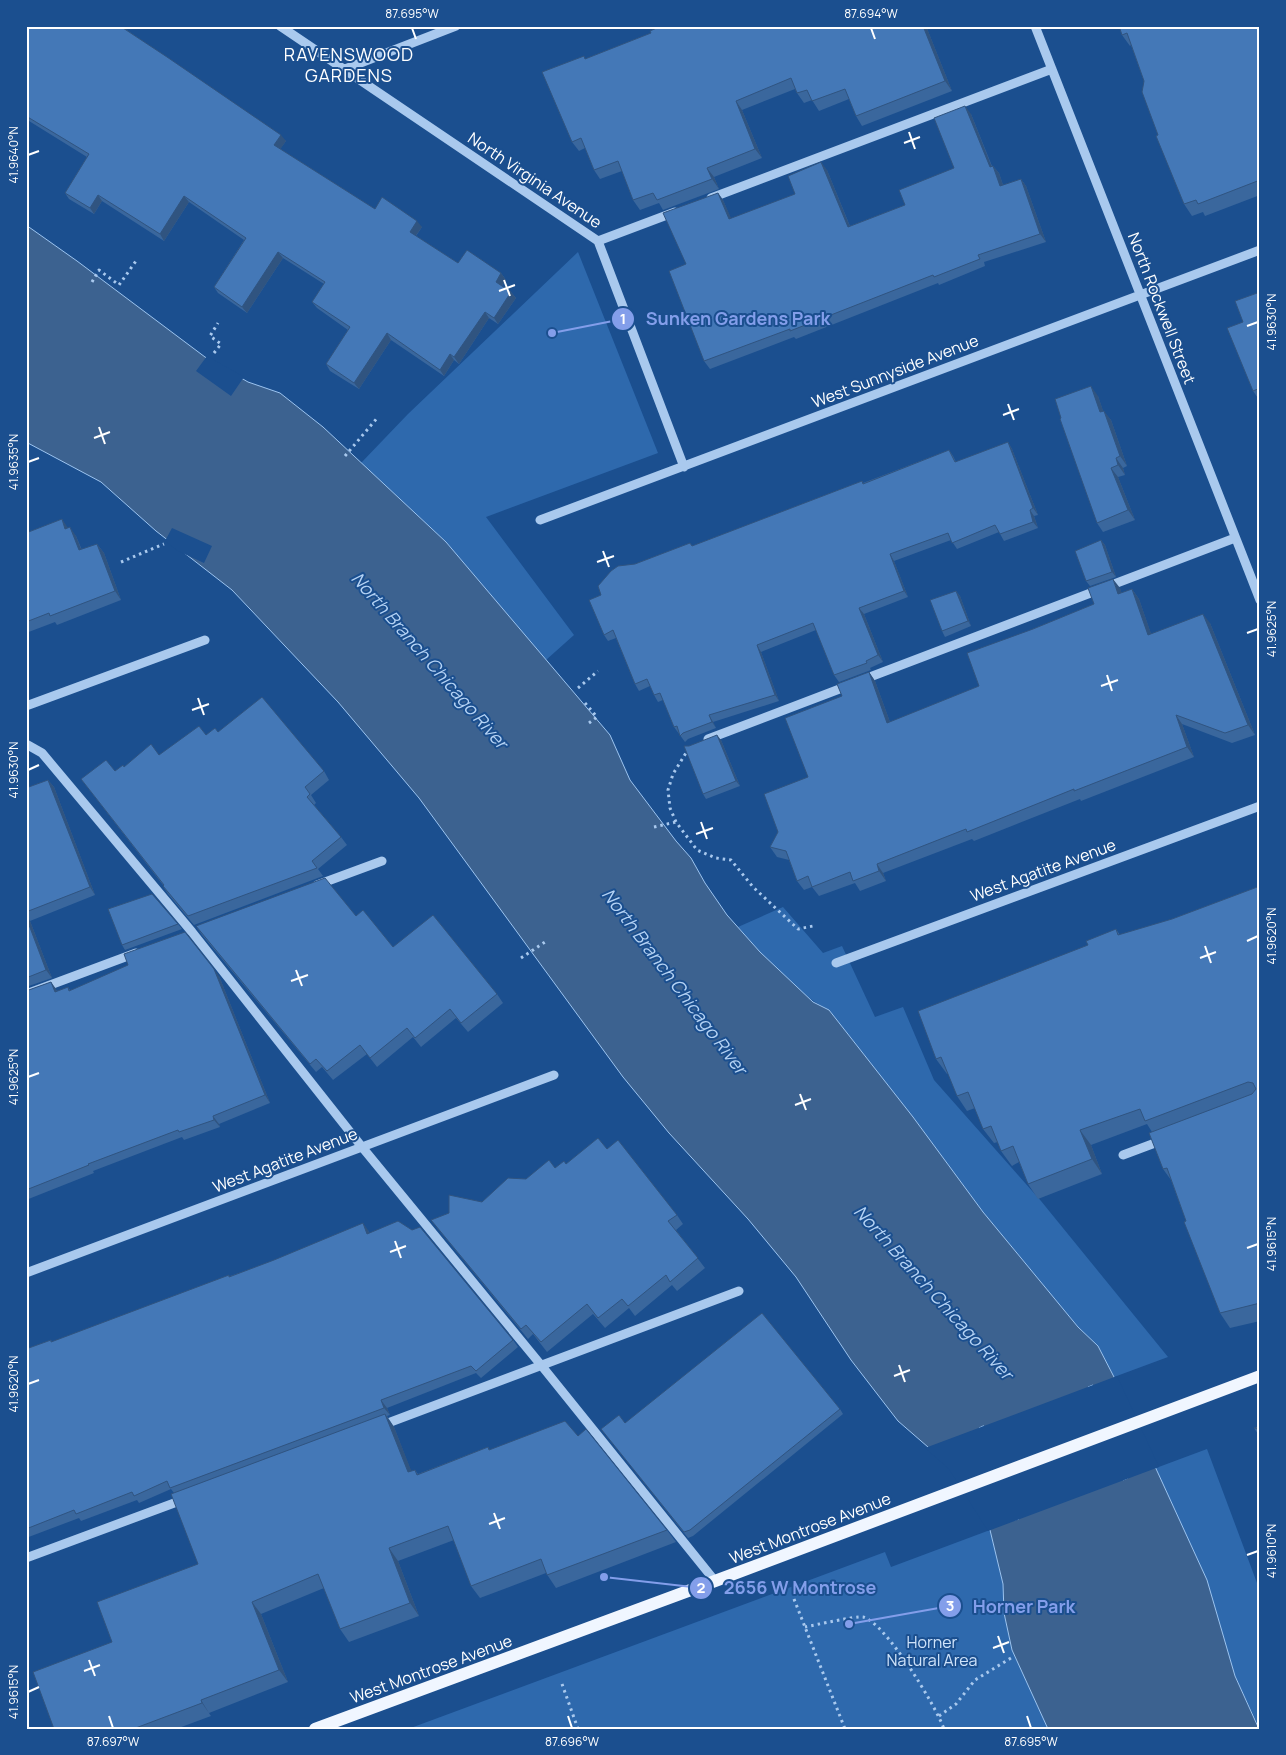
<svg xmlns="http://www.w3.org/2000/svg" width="1286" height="1755" font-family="Manrope,sans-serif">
<rect width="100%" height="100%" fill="#1b4f8f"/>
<path fill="#2e69ad" d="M578,252l80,201 -172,64 88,118 -28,25 -100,-118 -85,-79 47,-49z
M783,907l40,46 19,-7 33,71 28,-10 31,73 107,121 127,156 -54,20 -16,-31 -20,-19 -95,-115 -70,-95 -84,-107c-33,-16 -67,-55 -91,-83z
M1207,1449l53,142v138l-25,-53 -79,-208z
M990,1530l13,54 1,29 8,37 36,79h-640l477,-177 6,15z"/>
<path fill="#3c6290" stroke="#9cc4f0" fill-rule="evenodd" d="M26,225l51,36 128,96 43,25 32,11 43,34 123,115 164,193 20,45 46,61 15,17 14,25 22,32 33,37 53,50 16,8 84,107 70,95 95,115 20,19 16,31 93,203 28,96 24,53h-211l-36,-79 -8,-37 -1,-29 -13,-54 -39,-63 -53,-46 -47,-61 -55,-83 -48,-58 -79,-86 -46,-56 -204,-279 -81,-96 -106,-112 -76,-59 -55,-49 -75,-40zM1093,1385l35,93 -5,2 -35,-93zM983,1426h1l35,93 -5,1 -35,-92z"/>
<path fill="#1b4f8f" d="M207,356l37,21 -13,19 -35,-25z
M172,528l40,18 -8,17 -26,-12 -13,-10z
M1117,1376l42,91 -171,64 -39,-62 -24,-21z"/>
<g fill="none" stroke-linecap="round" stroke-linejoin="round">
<path stroke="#a9c9ee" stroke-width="3" stroke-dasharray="2.5 4" stroke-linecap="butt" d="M92,282l7,-12 20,15 17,-24
M214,353l7,-9 -11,-8 8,-13
M345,456l33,-39
M121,562l43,-18
M578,688l20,-17
M585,703l12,14 -8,6
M689,748l-16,26 -5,16 2,18 6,14 21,28 19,8 15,2 22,27 45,42 15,-3
M654,827l22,-5
M521,958l27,-18
M794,1599l51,130
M805,1627c10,-2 50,-11 58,-10 22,5 73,89 81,112
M562,1684l16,45
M939,1716l17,-12 19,-24 36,-22"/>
<path stroke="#a9c9ee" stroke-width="9" d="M280,26l318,215 86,226
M1035,26l225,574
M345,69l111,-43
M711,198l341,-129
M598,241l77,-29
M540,520l720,-270
M862,680l373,-142
M26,706l179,-66
M708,739l142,-54
M26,744l16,9 150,179 170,215 179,218 174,216
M317,885l65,-24
M836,963l424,-157
M26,994l110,-41
M1123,1155l40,-15
M26,1273l528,-198
M380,1426l359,-135
M26,1558l159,-59"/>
<path stroke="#f0f6ff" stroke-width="12" d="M315,1729l400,-148 545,-205"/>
</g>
<path fill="#3a679d" d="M26,26h95l165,115 -6,8 95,60 47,18 -6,9 42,27 43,10 5,7 -4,6 9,6 5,6 -18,26 -9,-6 -30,46 -5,-4 -10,16 -53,-36 -32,49 -29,-18 -4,-7 22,-34 -31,-22 -5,-6 12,-18 -41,-26 -36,55 -29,-20 -4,-6 30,-47 -55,-38 -25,39 -62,-40 -8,13 -25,-15 -4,-6 22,-36 -58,-36 -3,5z
M661,26h265l26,65 -90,35 -6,-10 -7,-17 -30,12 -7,-11 -8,3 -7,-10 -2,-4 -53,21 20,48 -48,19 5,12 -56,21 -4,-7 -19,7 -7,-10 -11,-29 -22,8 -6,-9 -9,-22 -6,3 -7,-9 13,-83 66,-26z
M1119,26h141v169l-55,21 -2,-4 -11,4 -8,-12 -26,-69 -14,-54 -13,-36 -1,1 -8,-11z
M971,114l21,52h1l6,7 4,12 18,-6 5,7 20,56 -62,20 1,4 -46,19 -1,-2 -142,56 -2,-2 -84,32 -6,-8 -18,-97 32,-71 5,7 8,19 64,-25 32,-24 23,56 55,-21 49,-37z
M1260,292v109l-7,-10 -10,-69z
M1098,396l5,15 8,9 16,46 -4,2 2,7 -7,2 17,43 -32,12 -6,-9z
M1008,442l4,7 26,66 -4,1 4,12 -34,13 -5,-9 -42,17 -6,-9 -57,21 14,36 -44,17 19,48 -13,6 1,2 -32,12 -5,-7 -18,-45 -55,22 18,49 -66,21 3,6 -28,11 -3,3 -11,-15 -11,-27 -5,2 -4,-7 -4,-9 -11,5 -4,-7 -19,-46 -8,3 -4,-6 -3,-40 34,-31 55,-21 2,3 170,-65 1,2 86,-33 4,6 3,6z
M62,519l5,9 9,8 6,14 15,-6 7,9 17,47 -64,25 -2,-3 -29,11v-100z
M1101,540l4,5 11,32 -26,9 -4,-5z
M1120,588l1,5 11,-4 7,10 12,35 59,-11 45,112 -23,8 -50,-19 12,33 -113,44 -1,-2 -106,42 -2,-2 -89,34 3,8 -26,10 -5,-8 -36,13 -7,-9 -8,3 -7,-9 -8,-21 -12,-3 -7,-10 38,-70 34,-81 27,-24 6,9 15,41 89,-36 54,-57 61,-25z
M956,591l4,5 11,30 -26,11 -3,-6z
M218,732l106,39 5,9 -18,15 5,8 -2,2 27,32 6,8 -29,24 5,7 -129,49 -26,-31 -5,-8v-1l-82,-106 34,-8 9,-4 35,-12 47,-20z
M721,740l19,46 -34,13 -3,-5 -14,-48z
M48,780l6,7 41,108 -65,26 22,57 -26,9v-199z
M1260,886v435l-30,7 -10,-15 -49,-133 -8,-11 -11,-37 -5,-8 -56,21 11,29 -64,25 -10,-15 -9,-22 -7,4 -11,-15 -3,-9 -4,1 -11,-14 -8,-21 -8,3 -10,-15 -9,-23 -1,1 -11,-15 152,-114 28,-16 4,6 52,-16z
M356,916l37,31 104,47 6,9 -35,29 -12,-14 -35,29 -8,-10 -36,30 -10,-13 -34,26 -11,-13 -6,5 -114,-137 -6,-9z
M178,924l4,5 -57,21 -3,-5z
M219,976l51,127 -51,21 1,3 -36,13 -2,-3 -89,34 1,2 -68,27v-209l25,-9 6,9 11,-4 2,3z
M607,1149l70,66 6,9 -7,6 29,38 -28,23 -5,-6 -37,31 -6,-8 -24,20 -12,-14 -46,38 -14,-18 -5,5 -90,-110 -7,-9 51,-18 44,-23z
M368,1230l1,3 144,107 5,7 -37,31 -5,-5 -89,35 3,7 -3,1 7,11 17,44 4,-1 3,4 70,-27 2,3 88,-14 89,94 9,12 -120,46 -10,-15 -66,25 -9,-12 -17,-46 -56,21 21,55 -70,26 -9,-13 -16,-41 -63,26 27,68 -79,31 2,3 -35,13h-122l58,-87 86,-78 -24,-71 -3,-4 -32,14 -2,-3 -56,21 -2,-3 -53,20v-189l25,-9 1,2 178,-66z
M840,1409l3,5 -150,122 -5,2 -87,-109 24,-6z
M1260,1426v11l-6,-9z"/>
<path fill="#305480" d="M923,26h3l26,65 -7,-10z
M736,101l6,9 20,48 -7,-9z
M965,106l6,8 24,61 -5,-8z
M26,117l3,4 -3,5z
M281,135l5,6 -7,10 -5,-6z
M821,162l6,8 26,64 -5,-7z
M993,166l6,7 7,21 -6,-8z
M707,168l7,9 5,12 -7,-10z
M1021,179l5,7 20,56 -6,-8z
M718,193l5,7 12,27 -6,-8z
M98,195l4,6 -8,13 -4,-6z
M184,196l5,6 -25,39 -4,-7z
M417,221l5,6 -8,11 -4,-6z
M278,252l5,6 -36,55 -5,-6z
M501,273l5,7 -6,8 -4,-6z
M511,292l5,6 -18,26 -4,-6z
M485,312l4,6 -30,46 -5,-7z
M387,333l4,7 -32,49 -5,-6z
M450,354l4,6 -10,16 -4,-6z
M1091,386l7,10 9,26 -7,-10z
M1104,411l7,9 16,46 -7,-10z
M1008,442l4,7 26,66 -5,-7z
M1116,458l7,10 2,7 -7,-10z
M1111,468l7,9 17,43 -7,-10z
M1030,510l4,6 4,12 -5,-6z
M62,519l6,9 -3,1z
M70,527l6,9 9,23 -6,-9z
M1101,540l4,5 11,32 -4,-5z
M97,544l7,9 17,47 -6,-9z
M890,554l4,7 14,36 -4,-6z
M1113,579l7,9 5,16 -7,-10z
M1132,589l7,10 16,46 -7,-10z
M956,591l4,5 11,30 -3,-5z
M859,608l5,6 19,48 -5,-7z
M1203,614l7,9 45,112 -7,-10z
M757,645l4,7 18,49 -4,-6z
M869,672l6,9 19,52 -7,-10z
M709,715l4,7 3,6 -4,-6z
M1176,715l6,9 12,33 -7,-10z
M717,735l4,5 19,46 -4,-5z
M48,780l6,7 41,108 -5,-8z
M877,864l6,9 3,8 -7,-10z
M26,915l4,6 22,57 -6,-8 -20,-53z
M214,969l5,7 51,127 -5,-8z
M51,982l5,7 4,11 -5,-8z
M213,1116l6,8 1,3 -6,-7z
M1080,1130l11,15 11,29 -10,-15z
M363,1223l5,7 4,11 -5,-7z
M381,1400l6,8 3,7 -6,-7z
M385,1414l9,13 23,58 -9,-13z
M389,1548l9,13 21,55 -9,-13z
M252,1602l9,12 27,68 -9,-12z
M201,1700l8,13 2,3 -9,-13z"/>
<path fill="#4478b7" stroke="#305480" d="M26,26h94l47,31 114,78 -7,10 101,64 7,-12 35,24 -7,11 48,31 9,-13 34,23 -5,9 15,10 -17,26 -9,-6 -31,45 -4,-3 -10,16 -53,-37 -33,50 -28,-19 24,-37 -38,-25 13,-20 -47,-30 -36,55 -28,-20 32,-49 -62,-42 -24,38 -62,-39 -8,13 -25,-15 24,-39 -63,-38z
M661,26h262l22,55 -89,35 -11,-27 -33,12 -5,-11 -10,3 -6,-15 -55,23 19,48 -48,19 5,11 -55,21 -4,-7 -20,7 -15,-39 -24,9 -13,-32 -9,4 -30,-70 42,-16 1,3 66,-26 -1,-2z
M1119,26h141v154l-62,24 -2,-4 -12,4 -28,-68 2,-1 -16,-43 2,-11 -17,-48 -5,2z
M965,106l25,61 3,-1 7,20 21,-7 19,55 -62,21 2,4 -46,18 -1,-2 -143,56v-2l-86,32 -35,-90 17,-7 -23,-51 55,-20 11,26 66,-25 -7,-18 33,-14 27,65 57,-22 -6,-15 55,-22 -20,-50z
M1260,292v96l-7,3 -26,-63 16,-6 -8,-21z
M1091,386l9,26 4,-1 16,45 -4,2 2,7 -7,3 17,42 -31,13 -37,-104 1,-1 -6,-19z
M1008,442l25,66 -3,2 3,12 -33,12 -5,-9 -43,18 -4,-10 -58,21 14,37 -45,17 19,47 -12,6 1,2 -33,12 -21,-52 -56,22 18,50 -66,20 3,7 -29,11 -3,3 -3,-10 -3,1 -14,-34 -6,2 -7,-16 -12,5 -22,-54 -9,5 -15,-35 12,-5 -3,-9 13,-15 7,-5 17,-2 55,-21 2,3 170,-65 1,3 86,-34 6,12z
M62,519l3,10 5,-2 9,23 18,-6 18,47 -65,25 -1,-3 -23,9v-89z
M1101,540l11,32 -26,9 -11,-30z
M1113,579l5,15 14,-5 16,46 55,-21 45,111 -23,8 -49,-18 11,32 -113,44v-2l-107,43 -1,-3 -89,35 2,7 -26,10 -3,-9 -38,15 -4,-11 -11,5 -11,-30 -16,-4 8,-15 -14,-38 44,-17 -23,-59 57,-22 -5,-12 32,-12 18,51 92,-37 -12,-33 66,-24 61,-25 -6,-16z
M956,591l12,30 -26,10 -12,-31z
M262,697l62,74 -19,16 5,7 -3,3 34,40 -29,24 5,7 -129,48 -25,-30 1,-1 -83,-106 25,-19 9,11 8,-6 1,2 27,-23 8,11 40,-29 7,9 9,-7 3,4z
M717,735l19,46 -33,13 -19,-48h5z
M48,780l42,107 -64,25v-124z
M325,878l31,38 7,-6 30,37 40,-32 64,79 -36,29 -11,-14 -35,29 -8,-10 -37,30 -10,-13 -33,26 -11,-12 -6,5 -114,-138z
M1260,886v417l-40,10 -36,-91 2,-1 -19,-53 -4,1 -14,-36 103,-39 4,-5 -3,-6 -5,-1 -103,39 -5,-12 -60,21 12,29 -64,25 -15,-38 -12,5 -10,-25 -8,3 -15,-37 -11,4 -16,-39 -5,2 -18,-48 170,-66 -2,-4 30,-12 2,6 54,-16z
M152,894l26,30 -56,21 -14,-36z
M26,917l20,53 -20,8z
M185,932l29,37 51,126 -52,21 1,4 -35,12 -1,-2 -90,34 1,1 -63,25v-199l25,-9 4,10 13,-5 1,4 59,-26 -4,-11z
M598,1138l9,11 11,-9 59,75 -9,6 30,37 -28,24 -4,-7 -38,31 -6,-7 -24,19 -11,-14 -46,38 -15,-17 -5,4 -90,-109 18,-7v-18l33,7 26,-24 18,1 23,-19 6,8 9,-7 2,3z
M398,1221l14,9 8,-3 93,113 -37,31 -5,-5 -90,34 3,8 -214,80 -3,-7 -33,15 -2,-4 -56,22 -2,-4 -48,19v-180l25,-9v2l178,-67v2l45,-17 89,-37 4,11z
M762,1313l78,96 -150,121 -6,2 -83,-103 18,-14 6,8z
M385,1414l23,58 7,-2 2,5 71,-28 1,3 76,-29 13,15 8,-7 81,101 -120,45 -6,-16 -70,27 -23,-60 -59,22 21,55 -70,26 -22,-55 -66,28 27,68 -78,30 1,3 -69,26h-79l-21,-57 79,-30 -15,-40 101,-38 -27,-70z
M1260,1426v3l-6,-1z"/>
<path fill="none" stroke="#fff" stroke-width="2" d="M412,28l4,11M871,28l4,11M909,132l6,17M904,143l16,-6M28,155l11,-4M504,280l6,16M499,291l16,-6M1247,326l11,-4M1008,404l6,16M1003,415l16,-6M99,427l6,17M94,438l16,-6M28,462l11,-4M603,551l6,16M597,562l17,-6M1247,633l11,-4M1107,675l5,16M1101,686l17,-6M198,698l6,17M192,710l17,-6M28,770l11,-5M701,822l6,17M696,834l17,-6M1247,941l11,-5M1205,946l6,17M1200,958l16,-6M296,970l6,16M291,981l17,-6M28,1077l11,-4M800,1094l6,16M795,1105l16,-6M395,1241l6,17M1247,1248l11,-4M390,1252l16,-6M899,1365l6,17M894,1376l16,-6M28,1384l11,-4M494,1513l6,16M489,1524l16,-6M1247,1555l11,-4M998,1636l6,17M993,1648l16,-6M89,1660l6,16M84,1671l16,-6M28,1692l11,-5M109,1716l4,12M568,1716l4,12M1027,1716l4,12"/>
<g text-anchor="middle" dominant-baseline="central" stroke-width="4" stroke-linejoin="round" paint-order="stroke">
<g font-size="16" fill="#fff" stroke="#1b4f8f">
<text transform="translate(535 180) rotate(34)">North Virginia Avenue</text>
<text transform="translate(1162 308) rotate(69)">North Rockwell Street</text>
<text transform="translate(895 371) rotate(-21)">West Sunnyside Avenue</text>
<text transform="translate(1043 870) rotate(-20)">West Agatite Avenue</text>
<text transform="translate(285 1160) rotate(-21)">West Agatite Avenue</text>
<text transform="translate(810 1528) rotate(-21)">West Montrose Avenue</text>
<text transform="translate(431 1669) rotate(-20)">West Montrose Avenue</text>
</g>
<g font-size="16" fill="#cfe3fa" stroke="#1b4f8f">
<text x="932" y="1642">Horner<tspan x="932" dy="18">Natural Area</tspan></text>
</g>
<g font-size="18" letter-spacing="1" fill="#fff" stroke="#1b4f8f">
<text x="349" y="54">RAVENSWOOD<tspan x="349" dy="21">GARDENS</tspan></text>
</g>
<g font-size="18" font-style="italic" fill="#b5d3f5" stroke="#1b4f8f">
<text transform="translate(430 660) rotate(49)">North Branch Chicago River</text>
<text transform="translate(675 981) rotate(53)">North Branch Chicago River</text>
<text transform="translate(934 1292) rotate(48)">North Branch Chicago River</text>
</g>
</g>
<path fill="none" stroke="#839eea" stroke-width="2" d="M552 333L623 319M604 1577L701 1588M849 1624L950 1606"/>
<g fill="#839eea" stroke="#1b4f8f" stroke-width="2">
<circle cx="552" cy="333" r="5"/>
<circle cx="604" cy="1577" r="5"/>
<circle cx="849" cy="1624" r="5"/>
<circle cx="623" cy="319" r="12"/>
<circle cx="701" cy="1588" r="12"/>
<circle cx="950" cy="1606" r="12"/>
</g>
<g font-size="15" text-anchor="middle" font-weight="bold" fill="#fff">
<text x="623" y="324">1</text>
<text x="701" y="1593">2</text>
<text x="950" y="1611">3</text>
</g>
<g font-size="18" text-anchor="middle" font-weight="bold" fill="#839eea" stroke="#1b4f8f" stroke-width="4" stroke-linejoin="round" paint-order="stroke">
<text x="738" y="325">Sunken Gardens Park</text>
<text x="800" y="1594">2656 W Montrose</text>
<text x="1024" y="1613">Horner Park</text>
</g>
<rect width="1286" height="1755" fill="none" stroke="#1b4f8f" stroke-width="55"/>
<rect x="28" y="28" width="1230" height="1700" fill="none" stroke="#fff" stroke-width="2"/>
<g font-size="12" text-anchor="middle" fill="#fff">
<text x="412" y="18">87.695°W</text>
<text x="871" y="18">87.694°W</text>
<text transform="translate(14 155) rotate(-90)" y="4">41.9640°N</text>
<text transform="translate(1272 322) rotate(-90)" y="4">41.9630°N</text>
<text transform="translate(14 462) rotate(-90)" y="4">41.9635°N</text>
<text transform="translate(1272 629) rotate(-90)" y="4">41.9625°N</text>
<text transform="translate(14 770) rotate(-90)" y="4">41.9630°N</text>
<text transform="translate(1272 936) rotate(-90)" y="4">41.9620°N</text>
<text transform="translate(14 1077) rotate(-90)" y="4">41.9625°N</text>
<text transform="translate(1272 1244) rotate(-90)" y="4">41.9615°N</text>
<text transform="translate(14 1384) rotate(-90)" y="4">41.9620°N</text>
<text transform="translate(1272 1551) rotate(-90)" y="4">41.9610°N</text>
<text transform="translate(14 1692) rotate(-90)" y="4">41.9615°N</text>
<text x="113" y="1746">87.697°W</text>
<text x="572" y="1746">87.696°W</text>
<text x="1031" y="1746">87.695°W</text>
</g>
</svg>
